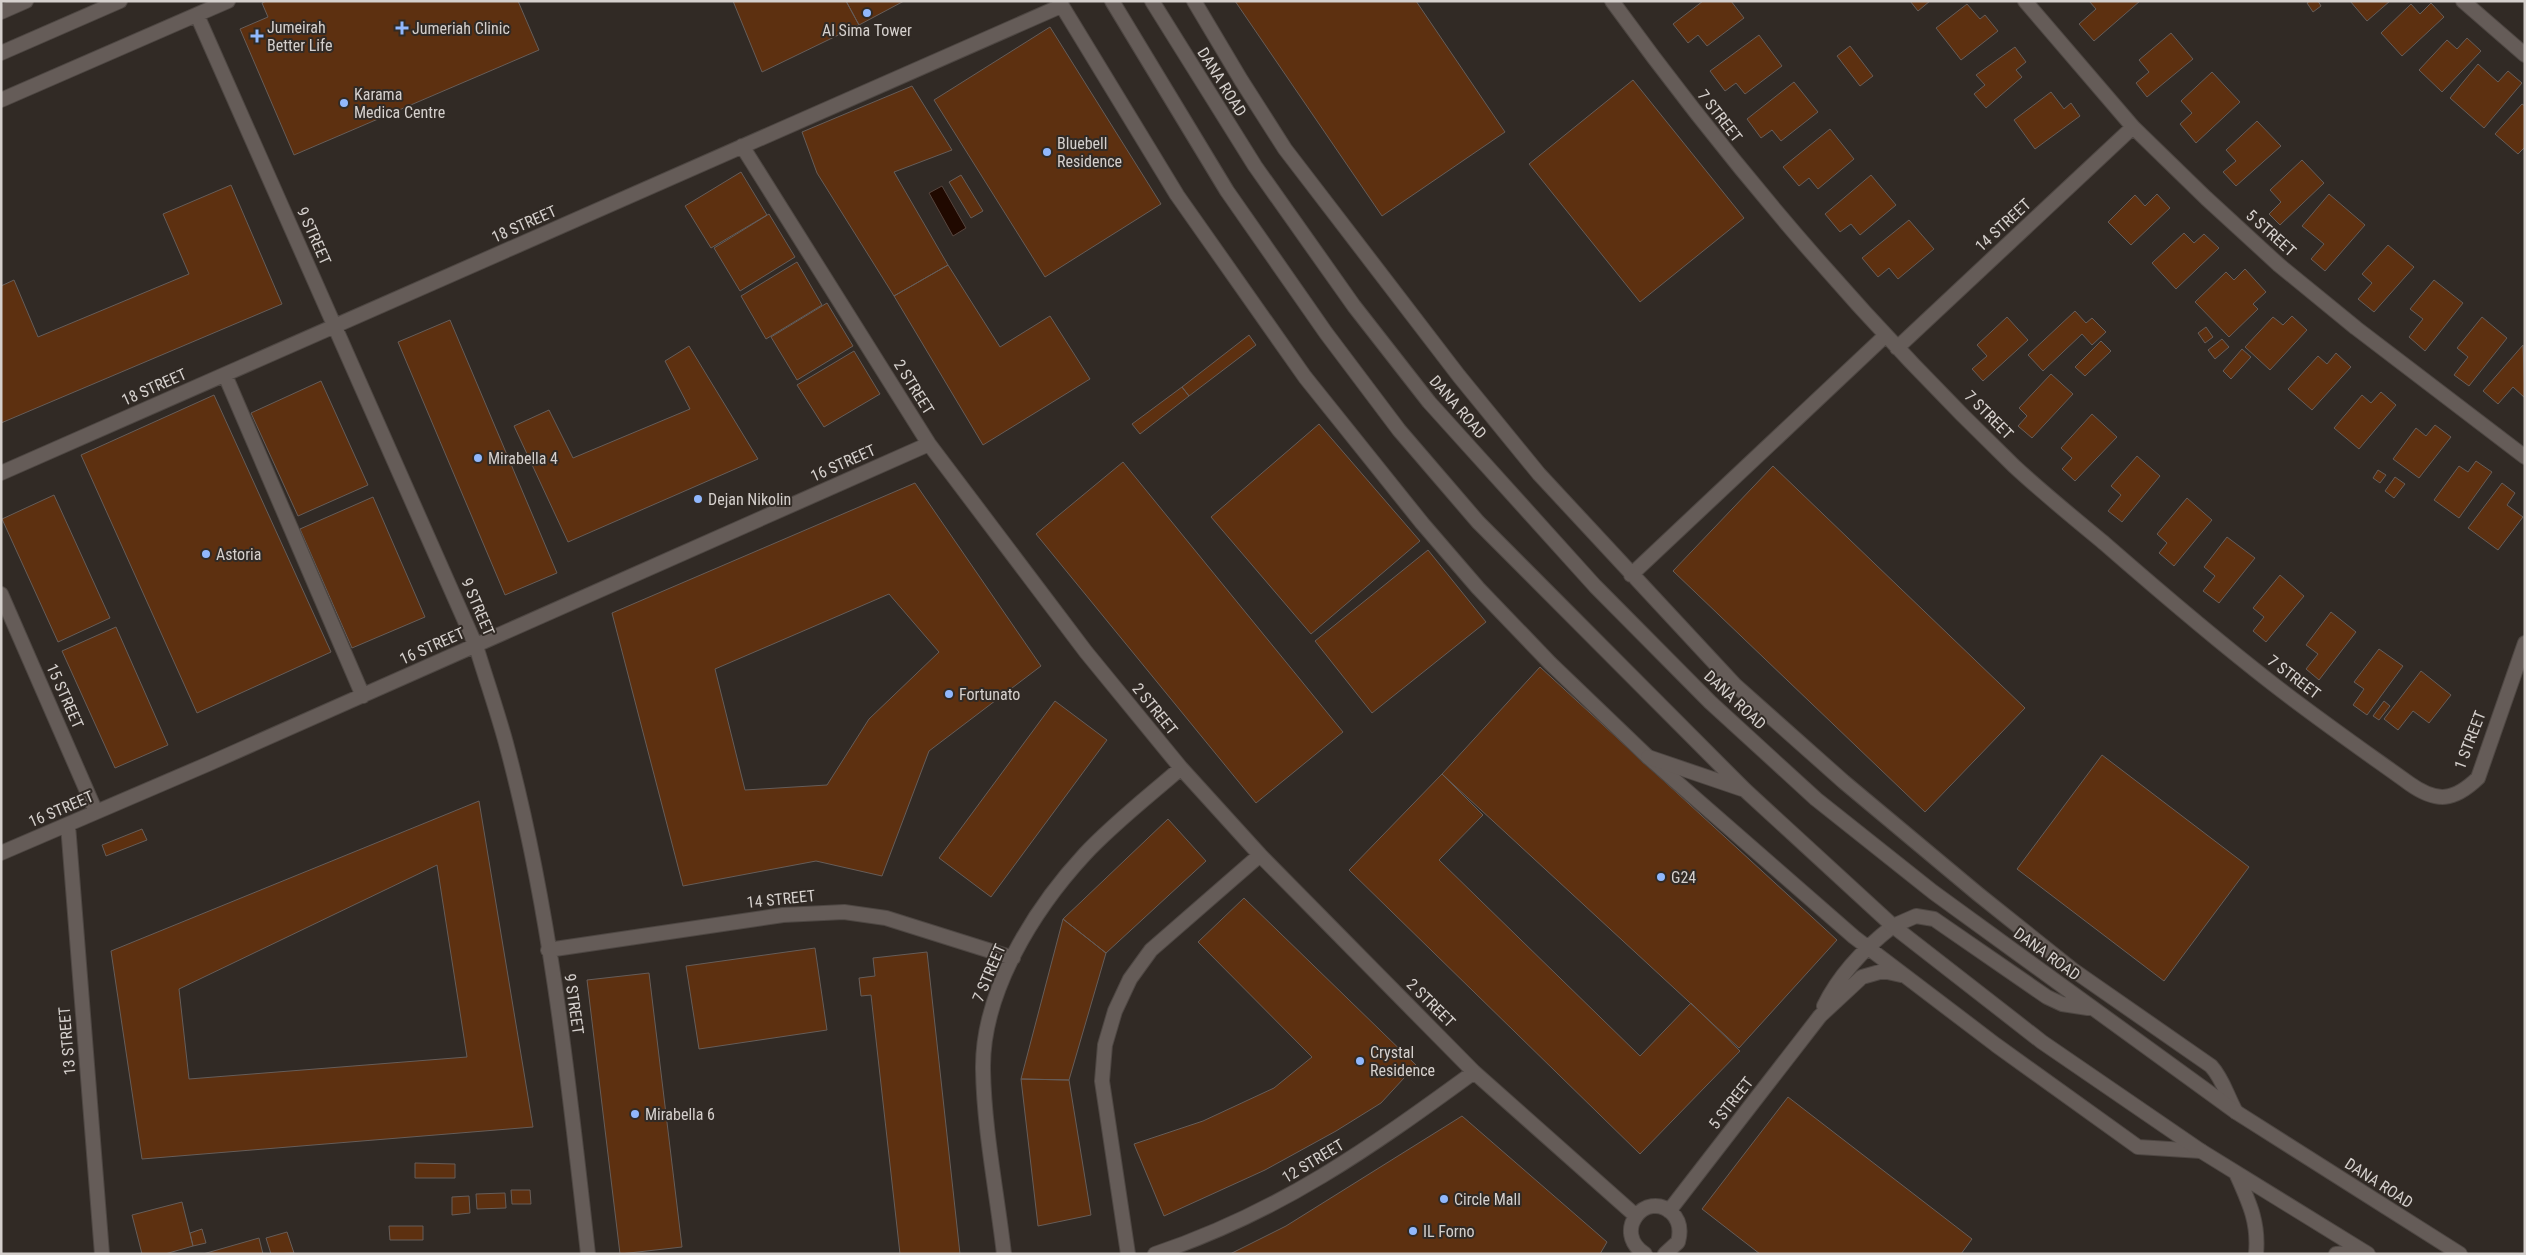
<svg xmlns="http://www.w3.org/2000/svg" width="2526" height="1255" font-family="'Roboto Condensed',sans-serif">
<rect width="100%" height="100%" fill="#312a25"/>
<path fill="#200900" stroke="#56453e" d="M942,186l24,42 -13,8 -24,-43z"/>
<path fill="#5d3010" stroke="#665d59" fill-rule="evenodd" d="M266,1h252l21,49 -245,105 -54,-126 28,-12 -6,-14z
M733,1h113l13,24 -97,47z
M846,1h58l-45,24z
M1235,1h181l89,131 -123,84z
M1703,1h28l13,17 -37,28 -9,-11 -10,8 -15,-19z
M1910,1h20l-12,10z
M2089,1h51l-46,40 -15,-17 17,-15z
M2310,1h8l3,5 -8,6 -6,-9z
M2350,1h40l-23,20z
M2431,3l13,14 -42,39 -21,-23 30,-29 9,10z
M1967,4l13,15 5,-4 13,16 -37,29 -25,-32z
M1050,27l111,177 -116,73 -111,-177z
M2171,33l22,26 -46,38 -11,-14 13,-11 -10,-12z
M1759,35l23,31 -37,28 -9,-11 -11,8 -15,-20z
M2467,38l14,13 -39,41 -23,-22 28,-30 10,9z
M1850,46l23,30 -13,10 -23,-30z
M2015,47l11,15 -10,8 6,7 -36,31 -12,-14 11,-9 -9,-10z
M2478,64l20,18 10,-11 14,12 -38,45 -34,-30z
M2212,72l28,30 -44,41 -16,-19 12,-11 -11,-12z
M1633,80l111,138 -104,84 -111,-138z
M1794,82l24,30 -37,29 -9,-11 -11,8 -14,-19z
M912,86l40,64 -58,22 54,93 -54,31 -77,-123 -15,-41z
M2051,92l13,17 7,-6 9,13 -45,33 -21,-29z
M2522,104l3,2v41l-7,7 -23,-20z
M2257,121l24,25 -45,40 -13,-14 13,-11 -10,-11z
M1830,129l24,30 -36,30 -9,-11 -10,8 -16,-19z
M2302,160l22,23 -44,42 -11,-11 12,-12 -11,-12z
M741,172l26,43 -56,33 -26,-42z
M961,175l22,36 -12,7 -22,-36z
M1871,175l25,30 -36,30 -9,-11 -11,8 -15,-18z
M231,185l51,119 -281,119v-137l13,-6 24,57 151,-63 -26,-60z
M2157,194l13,14 -39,37 -23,-23 27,-27 10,11z
M2329,194l36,31 -40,46 -14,-12 13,-15 -22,-18z
M769,214l26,43 -55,34 -26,-43z
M1909,220l25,29 -36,30 -9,-11 -11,9 -16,-19z
M2184,233l10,10 10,-9 15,14 -43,41 -24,-26z
M2388,245l26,22 -40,45 -16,-13 14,-16 -10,-9z
M797,262l25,43 -56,34 -25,-43z
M948,265l52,82 50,-31 40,63 -107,66 -89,-149z
M2245,269l21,23 -13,12 5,5 -29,28 -34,-35 31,-30 8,8z
M2434,280l29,23 -38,48 -16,-14 14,-18 -13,-10z
M827,303l26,43 -56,34 -26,-43z
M2075,311l11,12 6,-5 14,14 -14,13 -10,-11 -39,37 -15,-16z
M2292,316l15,14 -37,40 -25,-23 28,-30 10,8z
M2007,317l21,23 -45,41 -11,-12 15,-13 -10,-11z
M2482,317l25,21 -38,48 -15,-11 14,-18 -11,-9z
M450,320l107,253 -52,22 -107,-253z
M2206,327l7,10 -8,6 -7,-10z
M1249,335l7,10 -67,51 -7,-9z
M2222,339l7,8 -14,12 -7,-9z
M2101,341l10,10 -26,25 -10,-9z
M2523,345l2,53 -12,-11 -15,17 -15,-13z
M689,346l69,113 -190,83 -54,-116 35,-16 24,48 117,-49 -25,-48z
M2242,349l9,8 -20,22 -8,-8z
M854,351l26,43 -56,33 -27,-42z
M2336,353l15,14 -39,43 -24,-21 30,-33 9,8z
M2051,374l22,20 -41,44 -14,-12 9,-10 -8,-8z
M321,381l47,104 -70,31 -47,-103z
M1182,387l7,9 -49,38 -8,-10z
M2381,392l15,13 -37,44 -25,-21 28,-33 9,8z
M214,395l117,257 -134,61 -116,-258z
M2092,414l25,23 -42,44 -13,-12 10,-11 -11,-10z
M1319,424l101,117 -109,93 -100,-117z
M2435,425l16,12 -32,41 -26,-19 23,-31 10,8z
M2137,456l23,20 -38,46 -14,-11 13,-16 -10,-9z
M2476,461l16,11 -33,46 -25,-18 25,-34 9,6z
M1123,462l220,270 -87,71 -220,-269z
M1773,466l252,242 -100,104 -252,-241z
M2378,470l8,5 -6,8 -7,-5z
M2395,477l10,7 -11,14 -9,-7z
M915,483l126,183 -112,85 -47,125 -66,-15 -133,25 -71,-273zM889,594l50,58 -70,67 -42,66 -82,5 -30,-121z
M2502,483l13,10 -8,12 16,12 -25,33 -30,-22z
M54,495l56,123 -52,24 -56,-123z
M373,497l52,120 -73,31 -52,-119z
M2187,498l25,22 -38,46 -15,-13 8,-10 -10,-9z
M2227,537l28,21 -36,45 -16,-12 12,-15 -11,-9z
M1428,550l58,72 -114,91 -57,-72z
M2280,575l24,21 -38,46 -13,-11 11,-14 -11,-9z
M2331,612l25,20 -37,48 -13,-11 12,-15 -12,-9z
M116,627l52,118 -53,23 -53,-117z
M2379,649l24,17 -36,49 -14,-10 11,-16 -10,-7z
M1540,667l297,273 -98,108 -297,-274z
M2421,671l30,24 -22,28 -16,-12 -15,19 -14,-11z
M1055,701l52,39 -116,157 -52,-39z
M2384,701l6,5 -11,14 -6,-4z
M2102,755l147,112 -85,114 -147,-112z
M1442,774l41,41 -44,45 201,196 51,-53 49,48 -100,103 -291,-284z
M479,801l54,326 -391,32 -31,-208zM437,865l30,192 -278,22 -10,-90z
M1168,819l38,42 -100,92 -43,-34z
M142,829l5,11 -41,16 -4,-11z
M1244,898l172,167 -35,38 -45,28 -71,39 -101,46 -30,-72 69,-23 71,-33 38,-31 -114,-115z
M1063,919l43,34 -37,127 -48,-1z
M815,948l12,82 -128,19 -13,-83z
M927,952l33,302h-60l-29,-259 -10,1 -2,-18 16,-2 -2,-18z
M649,973l33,274 -62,7 -33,-274z
M1021,1079l48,1 22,135 -53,11z
M1788,1097l184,142 -11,15h-201l-58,-45z
M1462,1116l145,126 -7,12h-370l56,-28z
M415,1163l40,1v14h-40z
M511,1190h19l1,14h-19z
M505,1193l1,15 -29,1 -1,-15z
M469,1196l1,17 -18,2v-18z
M182,1202l11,44 -28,8h-23l-10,-39z
M389,1226h34v14h-33z
M202,1229l4,14 -13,3 -3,-13z
M287,1232l7,21 -23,1 -5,-16z
M259,1238l4,16h-60z"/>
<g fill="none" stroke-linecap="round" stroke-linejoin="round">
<defs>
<path id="minor" d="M1059,1l118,194 128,182 117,146 56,65 72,75 98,94 206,180 142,108 142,102 63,4
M1194,1l47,79 44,69 174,227 80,98 196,211 109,97 134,112 95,76 138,96c12,13 16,30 25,46
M1612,1c121,167 254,322 402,465 29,27 60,52 90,77 55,48 111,96 169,141 45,35 91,67 137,100 27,19 44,17 68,-6l47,-135
M2025,1l108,126 73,71 73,67 77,63 169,129
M2463,1l62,54
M197,15l279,631c10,33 22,67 31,101 44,165 62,338 81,507
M1,100l227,-99
M742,146l187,298 157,208 95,116 79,87 214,217 162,144
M1897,348l236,-221
M225,375l138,321
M1,473l1060,-467
M1631,575l255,-240
M1,594l95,218
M68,825l34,429
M1,853l207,-89 721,-320
M548,950l235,-35 61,-3 42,6 127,40
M1824,1006c15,-31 42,-59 69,-80
M1669,1211l151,-195 42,-39 21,-6 18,4
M1004,1254c-7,-61 -20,-124 -21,-185 -1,-77 51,-160 102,-215 29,-31 64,-58 96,-86
M1128,1254l-26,-173 3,-36 10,-34 15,-32 21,-29 109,-95
M1155,1254c125,-42 215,-106 319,-182
M1645,1254c-34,-22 1,-65 27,-41 8,8 9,18 6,29l-13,12"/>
<path id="tertiary" d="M1112,1l115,190 99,142 73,97 79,92 267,268 148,136 149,116 159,109 167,103
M1152,1l103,165 99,140 75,96 166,184 115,116 106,97 117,93 303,220 224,142
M1,12l25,-11
M1,53l119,-52
M1648,757l94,32
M1893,926l23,-10 18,3 113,78 15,7 26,4
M2236,1173c13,29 23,49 20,81
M2336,1254l29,-2"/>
</defs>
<use href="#minor" stroke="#4e4743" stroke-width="16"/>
<use href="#tertiary" stroke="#4e4743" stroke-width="16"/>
<use href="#minor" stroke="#655c58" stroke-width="14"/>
<use href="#tertiary" stroke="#655c58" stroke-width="14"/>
</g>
<g fill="#91b8fd" stroke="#312a25" stroke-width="2">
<circle cx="867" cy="13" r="5"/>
<path d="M399.5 20.5h5v5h5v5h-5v5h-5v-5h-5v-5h5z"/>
<path d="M254.5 28.5h5v5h5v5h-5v5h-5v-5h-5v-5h5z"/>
<circle cx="344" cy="103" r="5"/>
<circle cx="1047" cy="152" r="5"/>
<circle cx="478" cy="458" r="5"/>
<circle cx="698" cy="499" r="5"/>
<circle cx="206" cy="554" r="5"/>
<circle cx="949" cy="694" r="5"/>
<circle cx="1661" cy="877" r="5"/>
<circle cx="1360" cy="1061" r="5"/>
<circle cx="635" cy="1114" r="5"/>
<circle cx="1444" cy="1199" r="5"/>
<circle cx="1413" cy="1231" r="5"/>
</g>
<g text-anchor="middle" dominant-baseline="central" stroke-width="4" stroke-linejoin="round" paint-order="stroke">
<g font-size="16" fill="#d5d0cd" stroke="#312a25" text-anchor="start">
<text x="267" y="27">Jumeirah<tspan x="267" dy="18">Better Life</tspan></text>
<text x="412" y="28">Jumeriah Clinic</text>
<text x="867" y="30" text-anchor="middle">Al Sima Tower</text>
<text x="354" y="94">Karama<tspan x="354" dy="18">Medica Centre</tspan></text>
<text x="1057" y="143">Bluebell<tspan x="1057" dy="18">Residence</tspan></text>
<text x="488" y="458">Mirabella 4</text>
<text x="708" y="499">Dejan Nikolin</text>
<text x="216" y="554">Astoria</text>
<text x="959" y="694">Fortunato</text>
<text x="1671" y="877">G24</text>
<text x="1370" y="1052">Crystal<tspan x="1370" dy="18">Residence</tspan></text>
<text x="645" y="1114">Mirabella 6</text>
<text x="1454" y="1199">Circle Mall</text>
<text x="1423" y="1231">IL Forno</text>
</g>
<g font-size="16" fill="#d5d0cd" stroke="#312a25">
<text transform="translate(1222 82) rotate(58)">DANA ROAD</text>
<text transform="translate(1720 116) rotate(52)">7 STREET</text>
<text transform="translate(524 224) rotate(-24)">18 STREET</text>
<text transform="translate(2003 225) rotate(-43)">14 STREET</text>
<text transform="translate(2271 233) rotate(42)">5 STREET</text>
<text transform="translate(314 236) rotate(66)">9 STREET</text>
<text transform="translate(154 387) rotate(-24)">18 STREET</text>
<text transform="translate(914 387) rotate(58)">2 STREET</text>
<text transform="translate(1458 407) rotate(49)">DANA ROAD</text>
<text transform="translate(1989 415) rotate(45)">7 STREET</text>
<text transform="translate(843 463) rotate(-24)">16 STREET</text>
<text transform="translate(478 607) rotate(67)">9 STREET</text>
<text transform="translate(432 646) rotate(-24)">16 STREET</text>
<text transform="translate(2294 677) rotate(37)">7 STREET</text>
<text transform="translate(65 696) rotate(66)">15 STREET</text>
<text transform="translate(1735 700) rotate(43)">DANA ROAD</text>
<text transform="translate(1155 709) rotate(51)">2 STREET</text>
<text transform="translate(2470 740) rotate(-69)">1 STREET</text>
<text transform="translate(61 809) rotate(-23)">16 STREET</text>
<text transform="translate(781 899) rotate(-6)">14 STREET</text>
<text transform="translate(2047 954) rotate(36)">DANA ROAD</text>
<text transform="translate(989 973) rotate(-67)">7 STREET</text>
<text transform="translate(1431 1003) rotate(45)">2 STREET</text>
<text transform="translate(574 1004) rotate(82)">9 STREET</text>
<text transform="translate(67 1041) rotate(-95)">13 STREET</text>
<text transform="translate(1731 1103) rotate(-52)">5 STREET</text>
<text transform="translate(1313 1161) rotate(-31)">12 STREET</text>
<text transform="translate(2379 1183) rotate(33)">DANA ROAD</text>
</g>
</g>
<rect width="2526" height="1255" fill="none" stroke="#d5d0cd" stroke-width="5"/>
</svg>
